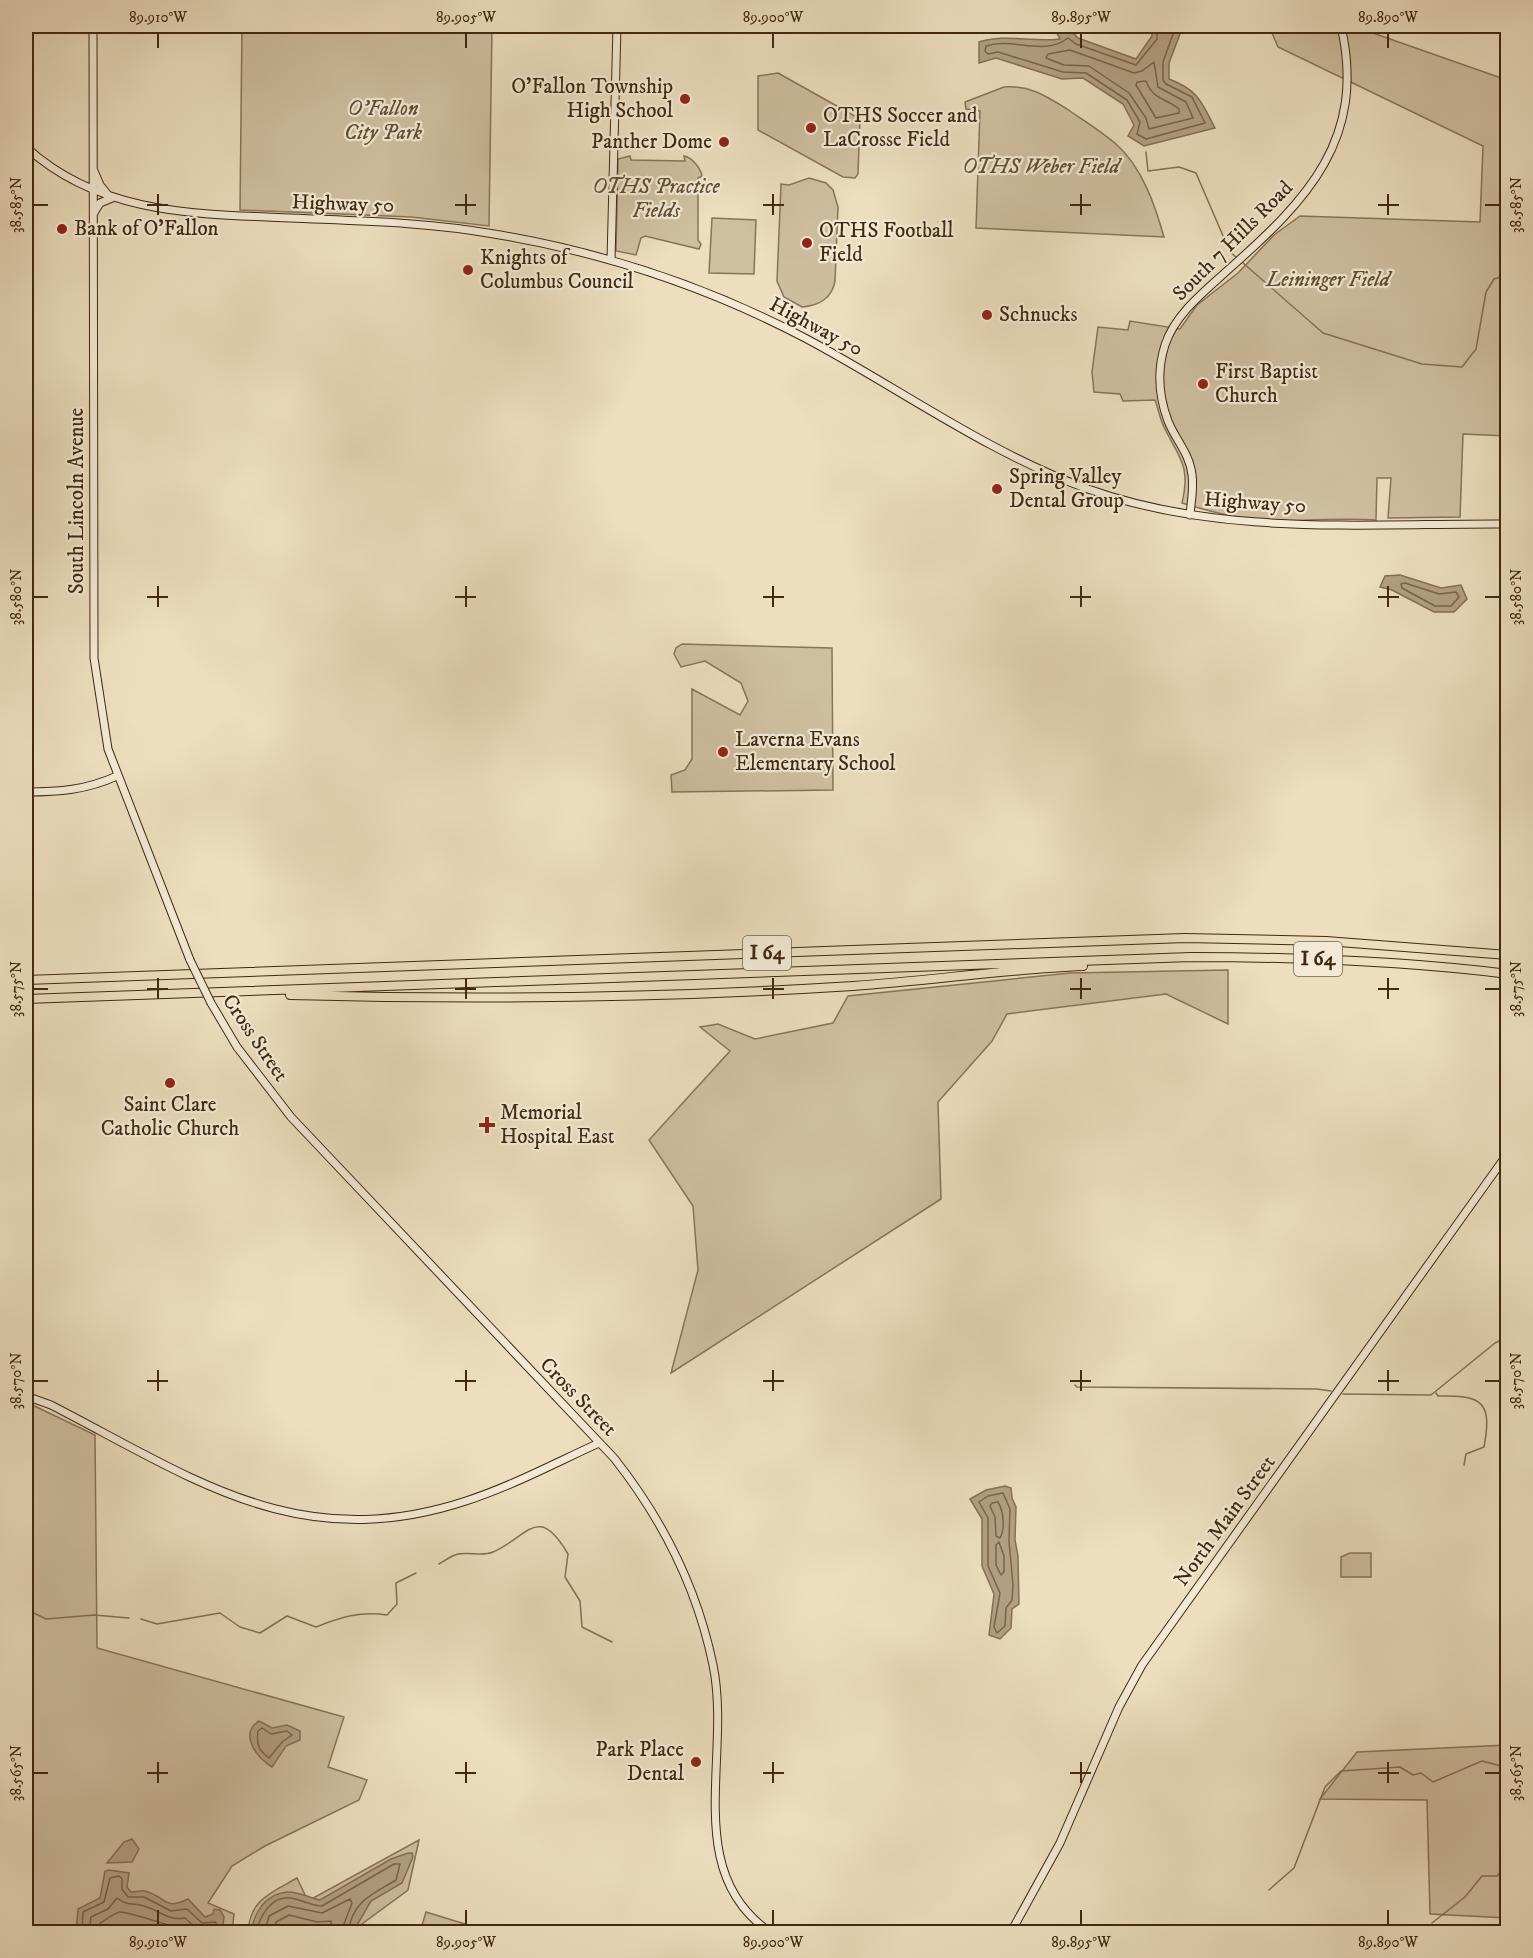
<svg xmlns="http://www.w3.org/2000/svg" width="1533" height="1958" font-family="'IM FELL DW Pica',serif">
<rect width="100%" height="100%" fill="#ecdebf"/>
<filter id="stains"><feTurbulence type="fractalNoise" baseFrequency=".00333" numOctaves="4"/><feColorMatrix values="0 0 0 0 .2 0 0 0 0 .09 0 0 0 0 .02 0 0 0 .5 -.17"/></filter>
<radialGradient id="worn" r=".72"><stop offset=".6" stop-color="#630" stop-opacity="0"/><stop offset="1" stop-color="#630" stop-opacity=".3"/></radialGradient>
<path fill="#cfbfa1" stroke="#887459" stroke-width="1.5" d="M242,26h250l-3,200 -78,-9 -171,-7z
M1269,26h84l154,54v356l-44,-2 -3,83 -72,1 3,-40h-14l-1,42c-32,-2 -62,0 -93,1 -34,1 -69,-8 -101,-18 9,-38 -3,-45 -18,-76 -4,-8 -6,-19 -9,-27l-32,1 -3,-7 -26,-2 -2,-20 6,-45 30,3 2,-9 50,8 17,-24 41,-32 36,-38 26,-19 180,6 3,-76 -205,-99z
M778,73l82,46 -2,55 -3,4 -12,-1 -85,-47v-54z
M1004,87c26,-2 42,9 63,22 16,11 34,22 49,35 26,23 39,61 48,93l-188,-9 4,-117 -14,-2 -1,-7z
M630,156l1,4 54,1 -1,-5c8,1 17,13 18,20l-4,2v62l3,4 -2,5 -54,-13 -4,2 -5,17 -20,-4 2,-92z
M809,178l17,5 7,7 5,17 -3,74c-3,17 -16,25 -33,26l-18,-10 -7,-16 4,-97 8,1z
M712,218l44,2 -2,54 -45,-1z
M682,644l150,4 1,142 -161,2 -1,-17 14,-5 7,-11v-70l48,26 8,-14 -7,-18 -36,-22 -24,6 -7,-13 2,-6z
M1228,970v54l-62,-30 -159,20 -15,27 -54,61 3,97 -270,174 27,-103 -5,-64 -44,-66 81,-89 -30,-24 18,-3 37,15 78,-16 15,-27 222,-23z
M26,1402l69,33 2,213 247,69 -16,50 39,13 -8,20 -94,46 -33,20 -24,37 26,11 -2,18h-206z
M1350,1553h21v24h-30v-20z
M1507,1745v173l-77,-4 -3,-114 -107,-1 37,-47z
M419,1840l-11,50 -57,42h-103c2,-33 23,-39 49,-54l11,23z
M426,1912l65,20h-71z"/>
<path fill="#b2a084" stroke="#857056" stroke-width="1.5" d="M1053,26h14l11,12 58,21 16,-23 -1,-10h32l-14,37v16c29,11 32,22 46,49l-71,18 -16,-10 6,-11 -11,-21 -40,-26 -21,1 -66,-21 -17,5v-21c26,-9 53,1 81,-3z
M1400,575l41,13 20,-3 6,14 -13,13h-20l-42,-22 -12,-3 5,-11z
M1005,1486l6,2 1,10 4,9 -1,33 3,16 1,48 -7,5 -1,19 -11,11 -11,-4 5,-41 -12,-28v-47l-12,-20 16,-9z
M259,1721l13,7 15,-3 13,6v9l-14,6 -14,21c-14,-8 -34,-33 -13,-46z
M132,1839l7,10 -7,13 -25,1 17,-21z
M408,1853h4l1,4 -11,26 -31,18 -18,31h-102c3,-19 14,-38 36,-40 10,-1 23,6 33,8l71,-41z
M109,1870l20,3 -2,14 4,5c4,0 10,-2 14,-1 22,6 19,20 43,8l17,18 8,-3 1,-5 6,1 4,7 -2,15h-146l2,-23 22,-11 5,-27z"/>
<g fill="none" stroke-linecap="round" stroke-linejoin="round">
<path stroke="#7a644a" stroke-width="1.5" d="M1157,26v13l-21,26 -60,-21 -8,-6c-24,19 -55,-1 -82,8l-1,5 3,3 10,-2 65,20 23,1 41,27 13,22 -3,12 9,5 59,-16 -13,-26 -26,-13 -3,-4v-18l13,-36
M1070,50l64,23 8,-2 12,-9 4,25 28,15 7,16 -44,11 -3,-11 -17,-25 -40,-27 -25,-1 -18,-7 2,-4z
M1146,81c7,19 20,17 33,28v4l-23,5 -20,-33 1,-3z
M1405,583l34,11 17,-2 3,5 -8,9h-16l-33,-18 -1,-4z
M1003,1493l7,16 -1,32 4,44 -1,15 -6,8 -1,18 -8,7 -3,-6 6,-34 -12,-27v-48l-9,-16 9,-6z
M992,1503l6,-1c6,10 7,27 2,36l-4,-2 -1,-19 -5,-11z
M999,1542l5,14v16l-3,3 -5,-10v-20z
M262,1728l9,6 16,-3 5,4 -10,7 -13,16c-10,-7 -13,-14 -11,-27z
M82,1932l1,-20 21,-10 6,-24 9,-2 3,3v10l6,8h16l27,14 16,-2 15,14 14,-1v10
M89,1932l2,-15 17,-8 9,-11c12,9 15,4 27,8 15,4 23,15 41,12l10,9 13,5
M98,1932l2,-9c5,-2 15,-11 20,-11 8,0 63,17 67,20
M257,1932c2,-15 14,-36 33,-34 11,1 21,8 32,8l72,-42h6l-4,16c-24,15 -43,20 -48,52
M265,1932l4,-16 19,-10 34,7 28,-14 2,4 -11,29
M274,1932l2,-10 13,-7 28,7 14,-1 1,11"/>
<path stroke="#857056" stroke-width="1.5" d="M1146,152l2,19 31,-4 17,6 34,79 6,5
M1243,263l80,70 99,31 40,3 14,-18 10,-57 8,-13 14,-4
M1075,1385l2,2 240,2 14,2
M1436,1393l2,3c46,-1 54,7 46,51l-18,7 -2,11
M1343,1394l88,1 64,-52 13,-6
M439,1564c5,-3 11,-7 16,-9 12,-4 27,2 38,-3 36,-16 45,-49 75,2l-3,23 15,24 2,26 30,15
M26,1609l20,10 48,-4 35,3
M141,1619l16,5 63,-11 20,14 20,6 27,-17 29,11c25,-10 44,-16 71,-12l10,-11 -1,-21 20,-10
M1269,1890l25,-22 31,-81 16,-16 59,-4 13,8 8,-2 12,9 49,-21 23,6 3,-4
M1432,1923l33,-26 17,-21h15l11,-12"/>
<defs>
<path id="secondary" d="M93,26l1,632 14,91 82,211
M26,147c74,68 171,67 265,71 68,3 136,4 203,16 108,18 214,53 311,104 94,50 183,115 283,151 134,48 280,34 420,35
M94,171l6,14 8,10
M94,213l6,-10 12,-5
M611,260l6,-234
M1190,515c1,-13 4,-27 2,-40 -2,-21 -17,-36 -24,-54 -9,-24 -11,-51 -3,-76 10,-31 40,-54 64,-76 78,-69 138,-130 112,-243
M26,792c33,0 60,-2 91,-16
M211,1003l26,44 54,70 323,341c49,62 83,129 99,207 19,91 -32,206 57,267
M26,1396l25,9c142,73 247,151 415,96 46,-15 89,-38 133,-58
M1011,1932l49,-89 59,-136 23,-42 366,-512"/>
<path id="highway" d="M26,980l1159,-42 141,3 182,14
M290,995c188,5 375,3 563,-9 76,-5 153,-17 230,-20
M26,999l1165,-42c106,0 212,4 317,17"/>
</defs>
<use href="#secondary" stroke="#412811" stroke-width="9"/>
<use href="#highway" stroke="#412811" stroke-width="10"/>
<use href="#secondary" stroke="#f3ead5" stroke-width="7"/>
<use href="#highway" stroke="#ecdebf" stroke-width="8"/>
<defs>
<path id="secondary-bridge" d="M190,960l21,43"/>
</defs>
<use href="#secondary-bridge" stroke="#412811" stroke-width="9" stroke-linecap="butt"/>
<use href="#secondary-bridge" stroke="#f3ead5" stroke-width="7"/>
</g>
<path fill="none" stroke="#412811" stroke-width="2" d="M158,33v15M466,33v15M773,33v15M1081,33v15M1388,33v15M158,194v21M466,194v21M773,194v21M1081,194v21M1388,194v21M33,205h15M147,205h21M455,205h21M763,205h21M1070,205h21M1378,205h21M1485,205h15M158,586v21M466,586v21M773,586v21M1081,586v21M1388,586v21M33,597h15M147,597h21M455,597h21M763,597h21M1070,597h21M1378,597h21M1485,597h15M158,978v21M466,978v21M773,978v21M1081,978v21M1388,978v21M33,989h15M147,989h21M455,989h21M763,989h21M1070,989h21M1378,989h21M1485,989h15M158,1370v21M466,1370v21M773,1370v21M1081,1370v21M1388,1370v21M33,1381h15M147,1381h21M455,1381h21M763,1381h21M1070,1381h21M1378,1381h21M1485,1381h15M158,1762v21M466,1762v21M773,1762v21M1081,1762v21M1388,1762v21M33,1773h15M147,1773h21M455,1773h21M763,1773h21M1070,1773h21M1378,1773h21M1485,1773h15M158,1910v15M466,1910v15M773,1910v15M1081,1910v15M1388,1910v15"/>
<g fill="#8f2418" stroke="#f3ead5" stroke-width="2">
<circle cx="685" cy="99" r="6"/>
<circle cx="811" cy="128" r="6"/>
<circle cx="724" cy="142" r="6"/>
<circle cx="62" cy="229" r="6"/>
<circle cx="807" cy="243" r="6"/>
<circle cx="468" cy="270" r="6"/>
<circle cx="987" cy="315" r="6"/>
<circle cx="1203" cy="384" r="6"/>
<circle cx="997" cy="489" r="6"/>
<circle cx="723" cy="752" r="6"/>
<circle cx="170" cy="1083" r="6"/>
<path d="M484 1116h6v6h6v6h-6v6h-6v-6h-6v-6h6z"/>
<circle cx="696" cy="1762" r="6"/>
</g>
<g text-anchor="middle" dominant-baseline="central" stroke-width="4.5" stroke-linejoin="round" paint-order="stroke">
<g fill="#f3ead5" stroke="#76624c" stroke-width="1.5">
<rect x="743" y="936" width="48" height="34" rx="4.5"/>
<rect x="1294" y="942" width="48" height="34" rx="4.5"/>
</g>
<g font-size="20" font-weight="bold" fill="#412811">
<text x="767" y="953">I 64</text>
<text x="1318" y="959">I 64</text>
</g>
<g font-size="21" fill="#412811" stroke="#f3ead5" text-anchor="start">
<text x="673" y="87" text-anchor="end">O'Fallon Township<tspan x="673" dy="24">High School</tspan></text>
<text x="823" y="116">OTHS Soccer and<tspan x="823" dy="24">LaCrosse Field</tspan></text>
<text x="712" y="142" text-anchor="end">Panther Dome</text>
<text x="74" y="229">Bank of O'Fallon</text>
<text x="819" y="231">OTHS Football<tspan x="819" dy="24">Field</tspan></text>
<text x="480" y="258">Knights of<tspan x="480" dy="24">Columbus Council</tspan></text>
<text x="999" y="315">Schnucks</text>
<text x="1215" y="372">First Baptist<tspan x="1215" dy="24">Church</tspan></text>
<text x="1009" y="477">Spring Valley<tspan x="1009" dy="24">Dental Group</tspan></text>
<text x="735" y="740">Laverna Evans<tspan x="735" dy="24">Elementary School</tspan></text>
<text x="170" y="1105" text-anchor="middle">Saint Clare<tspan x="170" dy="24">Catholic Church</tspan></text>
<text x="500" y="1113">Memorial<tspan x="500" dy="24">Hospital East</tspan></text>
<text x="684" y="1750" text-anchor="end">Park Place<tspan x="684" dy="24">Dental</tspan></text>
</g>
<g font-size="21" font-style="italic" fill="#644e35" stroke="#f3ead5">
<text x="383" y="109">O'Fallon<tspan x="383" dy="24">City Park</tspan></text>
<text x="1041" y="167">OTHS Weber Field</text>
<text x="656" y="187">OTHS Practice<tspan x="656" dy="24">Fields</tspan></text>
<text x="1328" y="280">Leininger Field</text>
</g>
<g font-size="21" fill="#412811" stroke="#f3ead5">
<text transform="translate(343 204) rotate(2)">Highway 50</text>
<text transform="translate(1233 241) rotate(-45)">South 7 Hills Road</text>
<text transform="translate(816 327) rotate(28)">Highway 50</text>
<text transform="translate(77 501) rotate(-90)">South Lincoln Avenue</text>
<text transform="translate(1255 503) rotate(4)">Highway 50</text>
<text transform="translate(255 1038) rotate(56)">Cross Street</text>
<text transform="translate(578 1397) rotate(46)">Cross Street</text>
<text transform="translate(1225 1521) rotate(-54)">North Main Street</text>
</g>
</g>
<rect width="1533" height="1958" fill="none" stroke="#ecdebf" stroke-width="66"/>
<rect x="33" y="33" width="1467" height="1892" fill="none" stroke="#412811" stroke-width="2"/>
<g font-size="15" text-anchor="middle" fill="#412811">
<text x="158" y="22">89.910°W</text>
<text x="466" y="22">89.905°W</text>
<text x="773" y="22">89.900°W</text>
<text x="1081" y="22">89.895°W</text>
<text x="1388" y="22">89.890°W</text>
<text transform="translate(16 205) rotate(-90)" y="5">38.585°N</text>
<text transform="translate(1516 205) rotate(-90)" y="5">38.585°N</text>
<text transform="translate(16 597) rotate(-90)" y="5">38.580°N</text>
<text transform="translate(1516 597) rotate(-90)" y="5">38.580°N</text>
<text transform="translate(16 989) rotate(-90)" y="5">38.575°N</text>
<text transform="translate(1516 989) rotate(-90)" y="5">38.575°N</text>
<text transform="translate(16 1381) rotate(-90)" y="5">38.570°N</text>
<text transform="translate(1516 1381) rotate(-90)" y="5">38.570°N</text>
<text transform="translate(16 1773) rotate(-90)" y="5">38.565°N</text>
<text transform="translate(1516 1773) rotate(-90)" y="5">38.565°N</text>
<text x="158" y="1947">89.910°W</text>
<text x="466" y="1947">89.905°W</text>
<text x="773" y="1947">89.900°W</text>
<text x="1081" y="1947">89.895°W</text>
<text x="1388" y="1947">89.890°W</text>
</g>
<rect width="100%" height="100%" filter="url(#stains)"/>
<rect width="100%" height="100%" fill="url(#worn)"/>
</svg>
